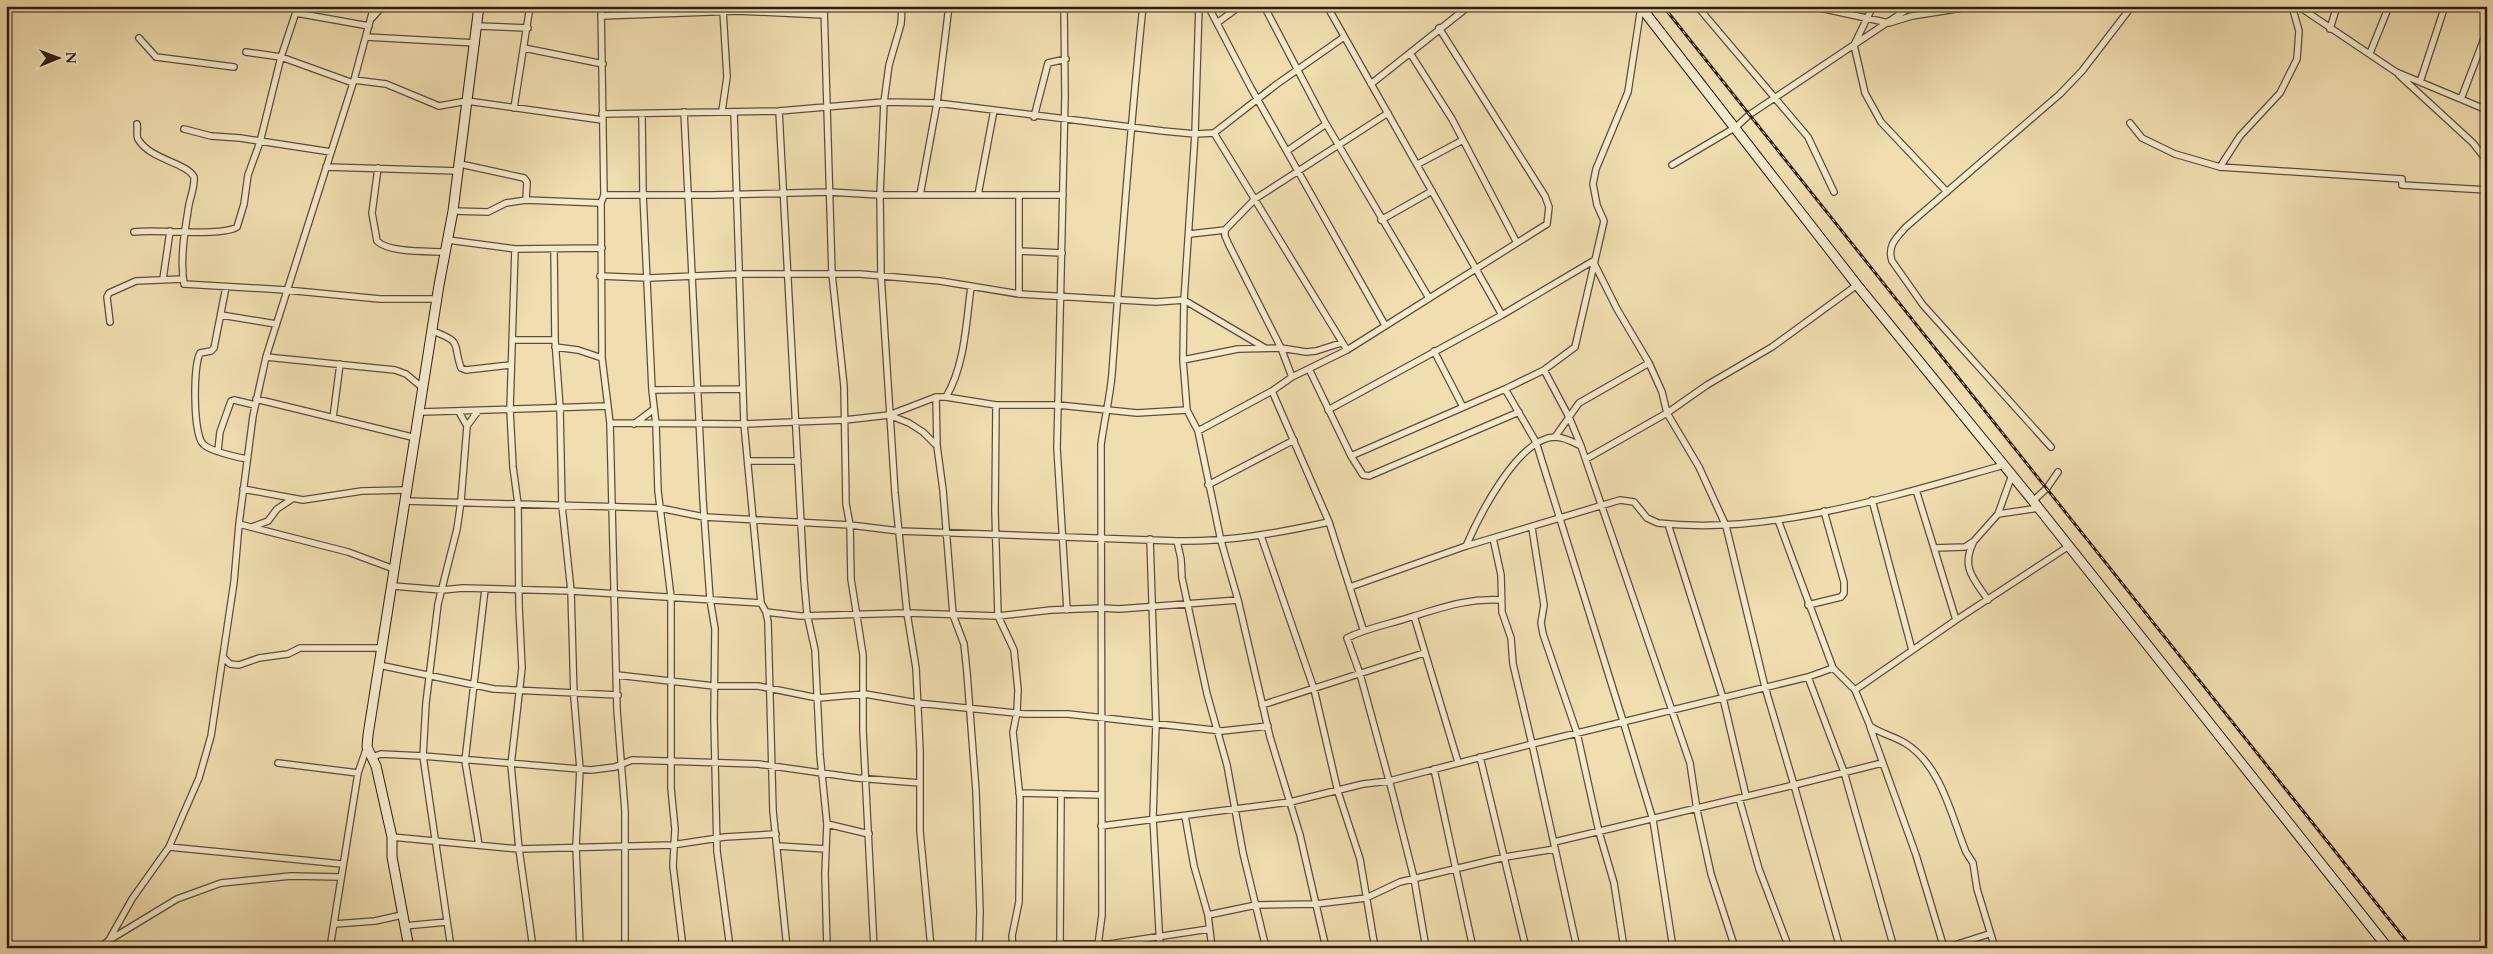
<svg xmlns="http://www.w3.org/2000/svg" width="2493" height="954" font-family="Cardo,serif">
<rect width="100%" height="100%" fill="#f0deb0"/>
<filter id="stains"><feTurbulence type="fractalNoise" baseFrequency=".004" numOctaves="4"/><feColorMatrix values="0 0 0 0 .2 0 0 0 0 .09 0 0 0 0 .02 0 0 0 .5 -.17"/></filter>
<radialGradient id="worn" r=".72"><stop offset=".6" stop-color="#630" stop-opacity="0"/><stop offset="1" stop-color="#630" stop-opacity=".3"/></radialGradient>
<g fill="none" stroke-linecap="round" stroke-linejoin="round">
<defs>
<path id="street" d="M454,6l25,3
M601,6l3,189 -3,8 1,155 8,65 7,287 8,101v137
M824,6l8,268 12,112 2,118 4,21 1,54 12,76v76l11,217
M902,6l-1,18 -12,41 -5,37 -4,93 1,80 14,218 12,120 9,55 4,83v80l11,117
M1064,6l1,90 -8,352 10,162
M1199,6l-4,128 -11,166 -1,60 4,50 11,21 23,110 17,59 32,137 30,98 26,113
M1208,6l43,82 134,237
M1264,6l62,118 103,174
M1327,6l175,309
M1697,6l111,131 26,55
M1811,6l78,17 23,-7 63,-10
M1873,6l-19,39 11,48 16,29 66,70
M2298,6l98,66 91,38
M296,13l73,13
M601,16l137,-5 86,4
M372,18l11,-12
M1217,23l23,-17
M477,26l51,2
M2330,29l7,-23
M366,37l110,6
M139,38l17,19 78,10
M524,48l79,16
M246,52l35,5 72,26
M1410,53l42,66 65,124
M2370,53l19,-47
M2399,75l74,68 14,18
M354,80l32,4 53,22 28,-5 135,19
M2420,82l25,-76
M1371,84l98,-78
M2461,99l26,-68
M514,108l16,-102
M722,111l5,-34 -4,-66
M779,111l25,469 3,34 8,36 5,105 7,69 -2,50 2,74
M684,112l19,388 7,99 5,30 -1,89 3,133 13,97
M734,112l10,312 17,179 5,9 2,10 5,189 14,137
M602,114l177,-3 105,-9 53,1 226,28 32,3 19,-1 63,-49 67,-47
M642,114l1,80 9,196 4,34 2,67 13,106v191l4,41 -2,37 10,82
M1034,117l14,-54 18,-4
M2130,123l12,15 33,16 45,13 182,12v6l85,5
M137,124c1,4 -1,12 1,15 12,21 48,23 56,38 1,12 -5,22 -6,34 -4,23 -8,50 -4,73l102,6 94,9h57
M184,129l27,7 29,2 91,14
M1214,133l133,217
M1287,151l39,-27
M460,164l64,14 3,4 -1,18
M1418,164l45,-24
M1672,165l64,-38 13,-12 163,-109
M326,167l133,4
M2220,167l20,-31 40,-43 17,-34 2,-28 -7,-25
M378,168l-6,45 5,28c12,12 51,10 68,11
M604,195h108l117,-3 51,3h183
M920,195l17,-92 12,-97
M978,195l16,-85
M1019,196v98
M453,211l35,1 18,-9 20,-3 75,3
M1381,220l51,-29
M134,232c22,-3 88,5 103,-5l7,-23 4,-29 12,-33 21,-85 17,-51
M1190,234l35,-4
M448,240l67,9 87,-1
M515,249l-5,161 3,57 5,37 1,102 3,62 -11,97 8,84 14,99
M554,249l1,91 5,68 2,98 9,85 3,107 6,71 -4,77 4,102
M1019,251l43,2
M600,276l49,2 90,-4h121l80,7 79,13 137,8 28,-2 81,48
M163,279l7,-48
M226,287l-12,61 -3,3 -11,2c-7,14 -7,80 3,91 7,7 34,13 44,15
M221,315l55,9
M110,322l-3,-25 2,-4 27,-12 47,-2
M433,331c31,12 19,12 28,37l5,2 44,-5
M512,340h43
M555,347l23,3 24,8
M1434,351l29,56
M266,357l129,13 11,4 18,15
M1183,360l55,-11 43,-1 25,4 10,-1 25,-8
M1309,369l42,87 154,-67 39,-19 31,-23 29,-126 -7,-16 -4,-21 3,-15 32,-77 13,-85
M1544,370l25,47 12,29 109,317 7,47 14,64 24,74
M1292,377l-11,-29 -52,-103 -4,-9v-6l30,-31 133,-86
M1505,389l31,53 87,279 30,99 20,128
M652,390l91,-1
M1272,391l57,131 34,107
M936,397l1,49 6,44 10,125 11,29 3,29 9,118 4,121 -1,36
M946,397l50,8h62l79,8 50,-3
M256,399l160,39
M996,405l-1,106 3,105 16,34 4,40 -1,22 -4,20 7,67 -1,103 -7,34 1,12
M1328,410l174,-95 91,-54
M421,412l187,-6
M459,412l8,14
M889,415l47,-18h10c19,-32 20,-74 25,-110
M333,418l7,-54
M610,423l134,1 101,-4 44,-5 20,8 14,9 14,14
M634,424l20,-15
M1198,431l74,-40 20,-14 55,-27 200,-126 2,-17 -4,-11 -106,-168
M1555,437l24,-34 70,-40
M2051,447l-128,-142 -31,-44c-5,-15 4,-23 14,-34l154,-133 22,-23 50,-65
M218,450l2,-18 11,-31 3,-1 21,5
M1351,456l12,19 6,1 150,-64
M1586,459l81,-46 40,-28 65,-38 85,-62
M748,461h50
M1208,485l86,-45
M243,489l60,11 59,-9 44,-1
M1916,490l18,58 31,-1 9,-6 24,-27 41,-6
M1872,500l40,150
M405,501l255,7 44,9 146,8 49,6 278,10c52,1 101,-8 152,-19
M2033,501l14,-13 11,-16
M1998,514l14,-39
M1778,520l55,148 22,22 15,36c11,8 24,10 35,17 36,22 46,72 61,109l7,11 4,26 18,59
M239,524l109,28 46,17
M1668,524l55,174 23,98
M252,527l16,-6 9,-12 15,-10
M1532,528l12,77 -3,18 2,11 34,99 22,99 15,51 10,65
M1261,536l53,153 24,103 22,67 15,89
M1150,539l6,184 -3,95 7,130
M1177,541l4,18 1,19 25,116 20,71 16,88 23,95
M1973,543c-12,25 1,36 15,57
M1466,546c13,-30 52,-108 89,-109 9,0 18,5 26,9
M393,586l49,4 21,-2 108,3 190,12
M1350,587l116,-41 154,-46 14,2 13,16 11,5c112,13 239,-28 346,-58
M1808,605l33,-8 3,-4v-11l-20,-71
M766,612l34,4 107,-3 91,3 53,-6 52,-2 16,1 119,-9
M1414,616l44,146
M1956,620l113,-74
M223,657l7,7 9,1 20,-7 29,-4 12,-6h82
M379,665l115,24 124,6
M617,675l97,11h44l60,12 47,-4 52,9 108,11h43l154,17 46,-5
M1808,677l36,95 50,176
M1855,690l101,-70 -22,-72
M1262,705l162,-52
M1870,727l46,128 28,93
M372,757l9,-3 42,2 168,14 24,-3 17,-7 126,4 99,14 63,5
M1480,757l46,191
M278,763l80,10
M1434,769l39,179
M1019,793l82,2
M1739,798l20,71 30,79
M1185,816l9,50 14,49 4,33
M827,824l42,10
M1101,826l189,-24 73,-18 26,-3 143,-37 -19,-80 -2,-26 -9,-26 -1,-37 -8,-37
M392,837l127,12 153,-4 53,-8 51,-3
M1554,842l240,-57 -29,-98 -39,-161 -27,-59 -32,-54 -5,-21 -13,-29 -32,-54 -24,-48
M479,845l-14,-84 20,-172
M778,846l48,3
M169,847l173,17
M1208,915l48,-10 60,-1 50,-6 34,-16 105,-25 50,-8
M335,924l40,-3 27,-6
M404,926l43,-4
M111,939l66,-40 44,-16 70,-7 49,1
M1060,944l1,-150
M977,947l30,1
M100,948l9,-8 23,-41 37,-52 30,-69 12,-42 23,-154 5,-58 14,-108 13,-59 88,-277 20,-74
M330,948l28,-175 9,-26
M451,948l-28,-192 3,-53 12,-99 19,-75 4,-28 6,-75 11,-15
M1040,948l20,-4h50l99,-15
M1094,948l4,-3 4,-30 -1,-470c3,-24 9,-47 11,-71 9,-123 18,-246 31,-368
M1426,948l-12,-70 -21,-83 -33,-121 -13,-36c22,-11 44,-14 67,-22 30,-9 55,-18 87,-16
M1577,948l-45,-204 276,-67 25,-9
M1840,948l-46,-163 88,-22
M1945,948l44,-14"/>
<path id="secondary" d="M1640,6l217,279 176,216 355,447
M409,948l-17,-91v-20l-16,-71 -9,-19 1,-12 71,-450 14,-74 26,-205"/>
</defs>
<use href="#street" stroke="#5e4c39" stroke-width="8"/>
<use href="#secondary" stroke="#2e1b11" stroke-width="11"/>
<use href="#street" stroke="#f5eacc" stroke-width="5.5"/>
<use href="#secondary" stroke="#f5eacc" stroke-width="9"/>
<defs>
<path id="rail" d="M1663,6l749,942"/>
</defs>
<use href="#rail" stroke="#2e1b11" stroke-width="3"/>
<use href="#rail" stroke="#f5eacc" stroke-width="1" stroke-dasharray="4" stroke-linecap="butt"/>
</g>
<rect width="2493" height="954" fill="none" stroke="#f0deb0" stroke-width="25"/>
<rect x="8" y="8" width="2478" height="939" fill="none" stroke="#2e1b11" stroke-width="2.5"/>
<rect x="12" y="12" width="2468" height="929" fill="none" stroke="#2e1b11"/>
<g transform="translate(58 58) rotate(89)" stroke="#f5eacc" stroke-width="4" paint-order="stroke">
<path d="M0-4L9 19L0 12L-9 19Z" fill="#2e1b11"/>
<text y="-8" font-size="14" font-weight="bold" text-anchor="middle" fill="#2e1b11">N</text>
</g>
<rect width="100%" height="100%" filter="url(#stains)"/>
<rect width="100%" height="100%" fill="url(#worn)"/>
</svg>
